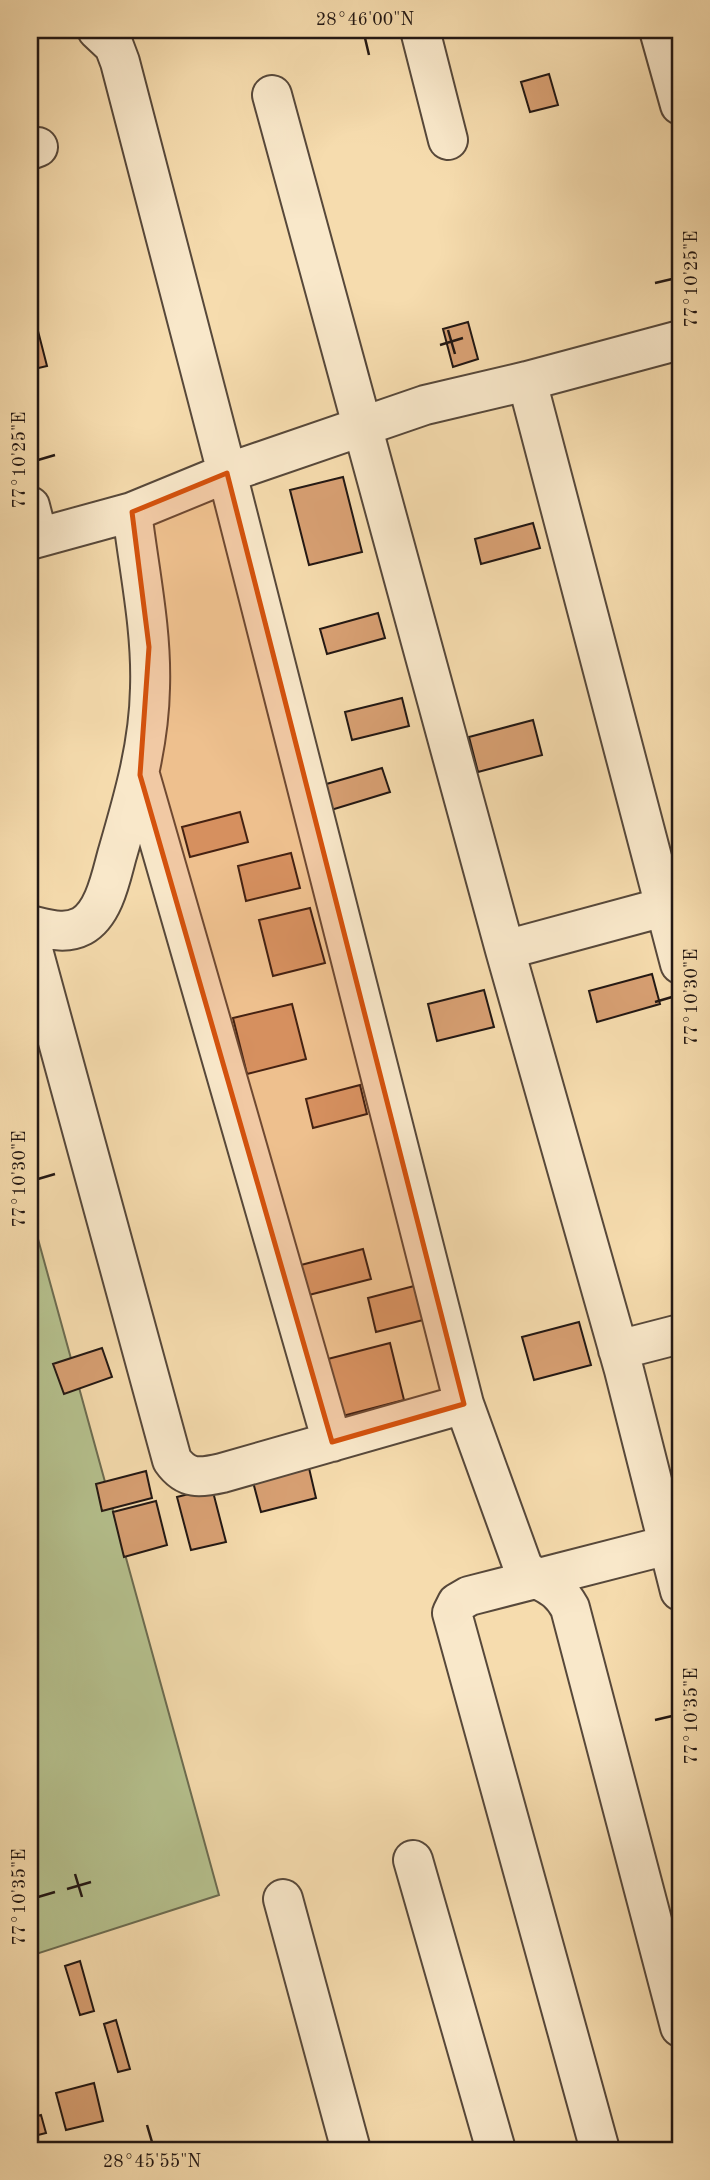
<svg xmlns="http://www.w3.org/2000/svg" width="710" height="2180" font-family="'Old Standard TT',serif">
<rect width="100%" height="100%" fill="#f6dcae"/>
<filter id="stains"><feTurbulence type="fractalNoise" baseFrequency=".00286" numOctaves="4"/><feColorMatrix values="0 0 0 0 .2 0 0 0 0 .09 0 0 0 0 .02 0 0 0 .5 -.17"/></filter>
<radialGradient id="worn" r=".72"><stop offset=".6" stop-color="#630" stop-opacity="0"/><stop offset="1" stop-color="#630" stop-opacity=".3"/></radialGradient>
<path fill="#b6c28f" stroke="#6c6c51" stroke-width="2" d="M30,1210l189,685 -189,61z"/>
<path fill="#d8a073" stroke="#221713" stroke-width="2" d="M549,74l9,31 -28,7 -9,-30z
M468,322l10,37 -25,8 -10,-38z
M38,331l9,35 -17,4v-37z
M343,477l19,75 -53,13 -19,-75z
M533,523l7,25 -59,16 -6,-25z
M378,613l7,25 -58,16 -7,-25z
M402,698l7,28 -57,14 -7,-28z
M533,720l9,35 -64,17 -9,-35z
M382,768l8,24 -59,18 -8,-25z
M240,812l8,30 -58,15 -8,-30z
M291,853l9,35 -54,13 -8,-35z
M310,908l15,55 -52,13 -14,-56z
M652,974l8,30 -63,18 -8,-31z
M484,990l10,37 -57,14 -9,-37z
M292,1004l14,55 -59,15 -14,-56z
M360,1085l7,29 -54,14 -7,-29z
M363,1249l8,30 -66,17 -8,-30z
M418,1285l9,34 -51,13 -8,-34z
M579,1322l12,43 -57,15 -12,-43z
M390,1343l14,57 -69,18 -15,-57z
M102,1348l10,29 -48,17 -11,-30z
M309,1468l7,30 -55,14 -8,-30z
M146,1471l6,27 -50,13 -6,-27z
M212,1488l14,54 -35,8 -14,-53z
M156,1501l11,44 -43,12 -11,-45z
M80,1961l14,50 -14,4 -15,-49z
M116,2020l14,49 -12,3 -14,-48z
M94,2083l9,38 -37,9 -10,-37z
M41,2115l5,18 -16,4v-19z"/>
<g fill="none" stroke-linecap="round" stroke-linejoin="round">
<defs>
<path id="minor" d="M97,30l17,16 6,16 107,411 237,931 59,163c19,20 32,14 47,41l110,419
M420,30l28,110
M659,30l21,75
M272,95l233,855 119,420 56,221
M30,150l8,-3
M527,381l153,583
M30,506l8,31
M30,540l102,-28 95,-39 198,-68 102,-24 153,-41
M140,775l192,667
M30,925c18,4 35,10 52,1 22,-12 29,-49 35,-71 16,-55 32,-109 33,-167 2,-58 -11,-118 -18,-176
M30,939l142,521c14,20 28,18 50,13l242,-69
M505,950l159,-43
M618,1350l62,-16
M413,1860l83,290
M283,1899l68,251
M600,2150l-148,-537 5,-10 12,-7 199,-51"/>
</defs>
<use href="#minor" stroke="#57483a" stroke-width="42"/>
<use href="#minor" stroke="#f9e8ca" stroke-width="38"/>
</g>
<path fill="#d4520d" fill-opacity="0.2" stroke="#d4520d" stroke-width="5" stroke-linejoin="round" d="M227,473l237,931 -132,38 -192,-667 9,-128 -17,-135z"/>
<path fill="none" stroke="#221713" stroke-width="2.5" d="M365,38l4,17M655,283l17,-4M448,330l7,24M440,345l23,-7M38,460l17,-5M655,1002l17,-5M38,1179l17,-5M655,1720l17,-4M75,1874l7,23M67,1889l24,-7M38,1897l17,-5M147,2125l5,17"/>
<rect width="710" height="2180" fill="none" stroke="#f6dcae" stroke-width="77"/>
<rect x="38" y="38" width="634" height="2104" fill="none" stroke="#221713" stroke-width="2.5"/>
<g font-size="18" text-anchor="middle" fill="#221713">
<text x="365" y="25">28°46'00"N</text>
<text transform="translate(691 279) rotate(-90)" y="6">77°10'25"E</text>
<text transform="translate(19 460) rotate(-90)" y="6">77°10'25"E</text>
<text transform="translate(691 997) rotate(-90)" y="6">77°10'30"E</text>
<text transform="translate(19 1179) rotate(-90)" y="6">77°10'30"E</text>
<text transform="translate(691 1716) rotate(-90)" y="6">77°10'35"E</text>
<text transform="translate(19 1897) rotate(-90)" y="6">77°10'35"E</text>
<text x="152" y="2167">28°45'55"N</text>
</g>
<rect width="100%" height="100%" filter="url(#stains)"/>
<rect width="100%" height="100%" fill="url(#worn)"/>
</svg>
